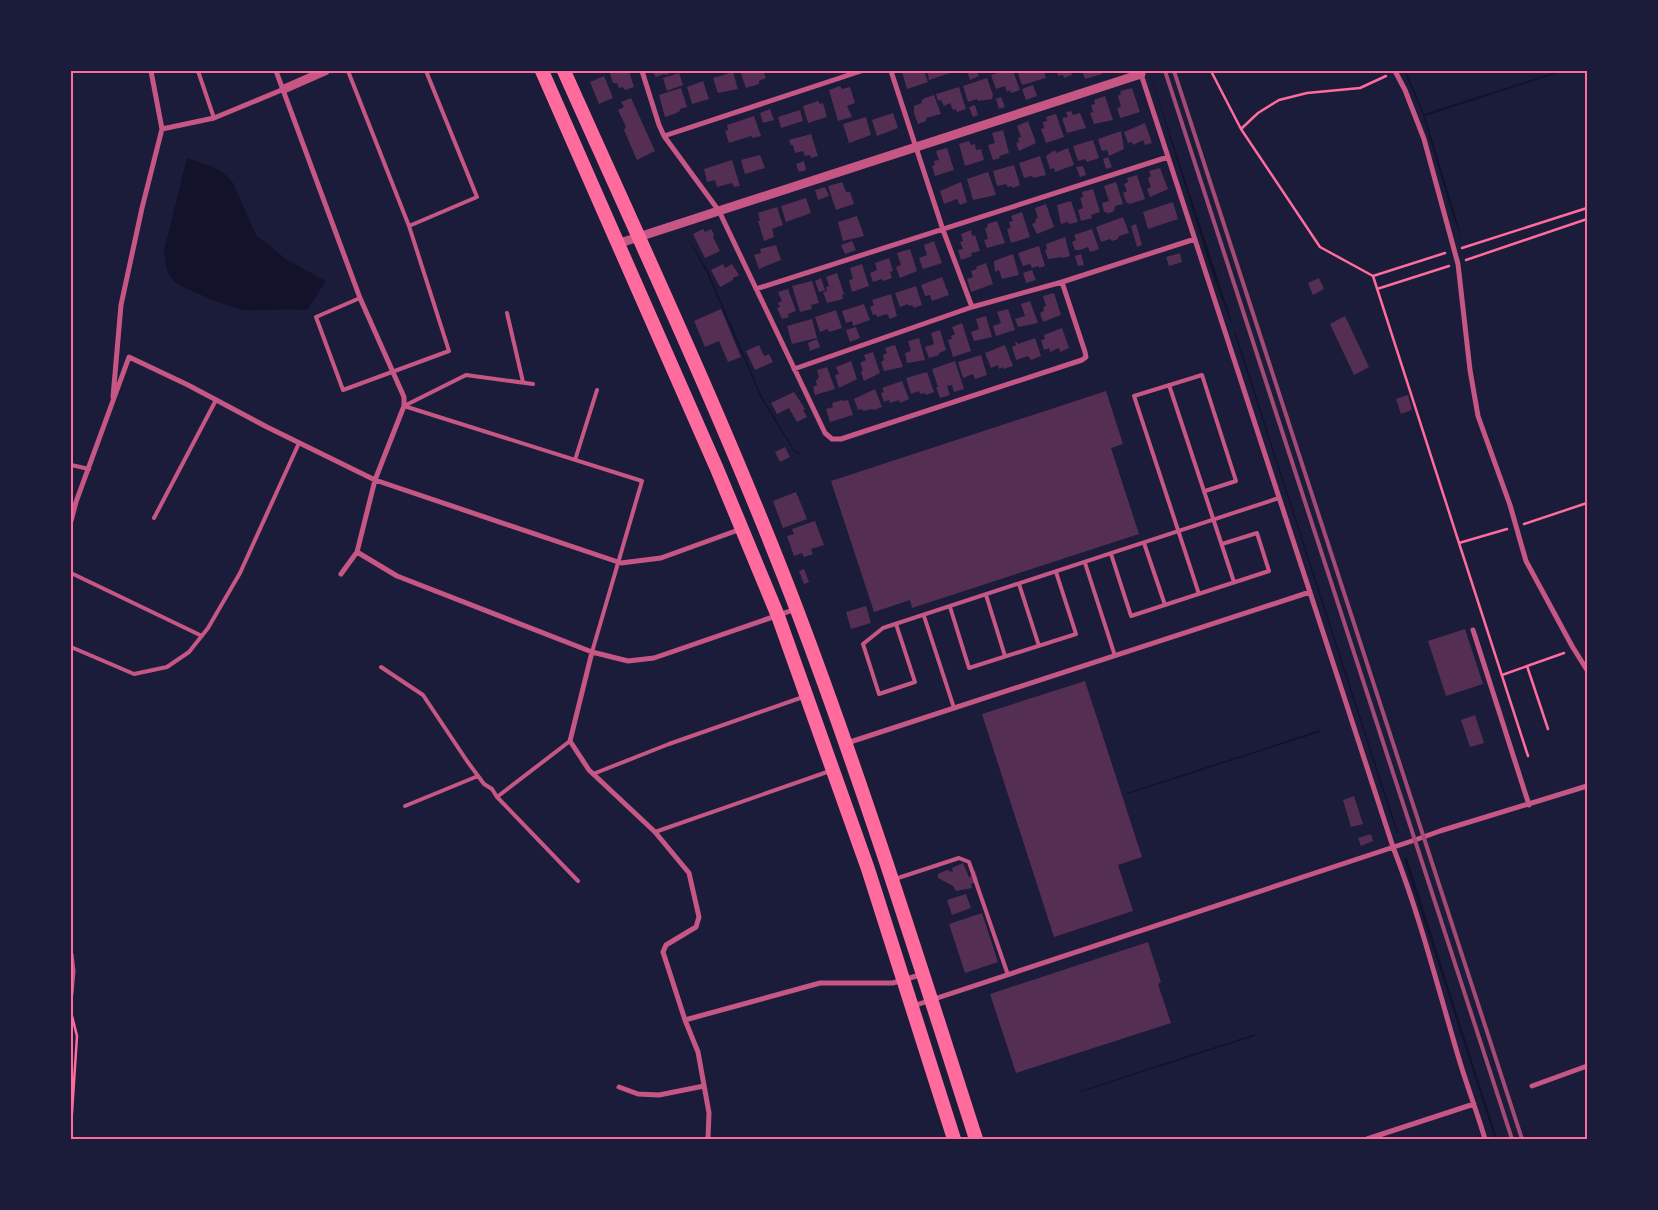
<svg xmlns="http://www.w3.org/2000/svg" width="1658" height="1210" font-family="Signika,sans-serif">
<rect width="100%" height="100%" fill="#1b1b3a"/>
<path fill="#12122b" d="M1149,71l83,251 -1,1 -18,-48z
M1404,71h2l18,43 135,-43h5l-139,45 37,122 -10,-25 -29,-98z
M187,158c17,6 35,10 46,25l23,52 31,25 39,21 -19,29c-21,-2 -41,1 -62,0 -11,0 -65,-23 -72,-30 -7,-8 -8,-20 -9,-29z
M684,232l24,39 54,126 32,53 6,3 -1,1 -6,-4 -32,-52 -54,-125z
M1235,331l163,502 -1,1 -163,-502z
M1320,730v2l-192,62 -1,-1z
M1407,858l90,281h-2l-91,-280z
M1255,1034v2l-175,56v-1z"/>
<path fill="#542f53" d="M609,71h20l5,16 -9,3 -2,-3 -4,1 -2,-5h-4z
M652,71h22l-8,4 -2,-1 -8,3z
M740,71h23l3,7 -7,3v3l-13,4z
M904,71h20l4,11 -21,7 -5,-17z
M927,71h26v1l-24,8z
M967,71h10l2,5 -9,4z
M1003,71h10l7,19 -9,3 -1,-3 -3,2 -2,-6 -9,3 -5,-14z
M1017,71h27l2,7 -24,7z
M1057,71h14l1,4 -8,3 -1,-3 -5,1z
M1082,71h20v3l-17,5z
M733,72l5,17 -20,4 -5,-15z
M679,73l4,12 -16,6 -4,-13z
M604,76l9,22 -14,6 -9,-22z
M987,78l6,17 -1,4 -14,2 -1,-2 -9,3 -5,-16z
M703,81l6,18 -17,5 -5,-17z
M1033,85l4,11 -11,4 -4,-11z
M840,86l2,3 8,-2 5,16 -8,3 5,11 -14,4 -9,-31z
M959,87l7,22 -9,3 -1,-3 -3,1 -3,-7 -6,3 -3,-6 -3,1 -2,-7z
M681,88l6,19 -7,2v2l-6,3 -9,3 -6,-22z
M1132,88l8,24 -20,6 -3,-10 4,-1 -3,-11 3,-2 -1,-3z
M934,95l7,19 -15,4v3l-8,3 -4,-11v-7l8,-3 -1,-2 4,-3z
M1105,96l8,24 -19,4 -4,-11 3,-1 -2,-7 4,-1 -1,-4z
M1001,97l4,10 -6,2 -3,-10z
M631,98l24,53 -18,9 -13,-30 2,-3 -8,-17 6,-3 -3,-5z
M818,101l2,3 3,-1 4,14 -19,6 -5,-17z
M975,105l3,10 -5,2 -4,-10z
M770,109l4,11 -11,3 -3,-10z
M800,110l3,11 -22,7 -3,-11z
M1071,111l2,4 7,-2 6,15 -19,5 -5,-15 6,-1 -2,-5z
M893,113l5,15 -21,8 -5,-16z
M1056,114l8,23 -18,6 -5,-14 3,-1 -1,-6 4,-1 -1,-4z
M754,116l7,20 -8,2 -2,-2 -22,7 -4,-12 3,-1 -1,-5z
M866,117l5,18 -22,8 -6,-19z
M1028,121l8,22 -17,8 -3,-8 3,-1 -1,-4 3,-1 -4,-11z
M1145,123l7,20 -7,2 -2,-5 -10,5 -1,-3 -4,1 -4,-11z
M1003,130l6,23 -10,3 1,2 -7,2 -5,-15 7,-2 -3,-10z
M1121,131l3,18 -15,7 -2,-6 -5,1 -4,-12z
M811,134l7,22 -7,2 -1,-3 -5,1 -2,-5 -8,2 -2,-8h-2l-2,-5z
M1093,140l6,18 -12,4 -2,-3 -7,2 -5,-15z
M969,141l2,4 4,-1 1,6 5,-1 3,11 -19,6 -6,-22z
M947,148l7,22 -19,6 -3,-10 3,-1 -1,-4 5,-1 -3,-9z
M1068,148l6,17 -19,7 -1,-4 -4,1 -4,-13 9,-6 1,3z
M760,155l5,13 -20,6 -4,-14z
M1040,156l6,19 -13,3 -1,-2 -8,2 -5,-15z
M1108,157l4,10 -6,2 -3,-10z
M732,160l8,26 -6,1 -2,-4 -15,4 -2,-7 -8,2 -3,-13z
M804,161l2,9 -7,2 -3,-8z
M1014,165l6,20 -7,3 -1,-2 -4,1 -2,-3 -9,2 -4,-15z
M1083,166l3,9 -6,2 -4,-10z
M1160,168l8,21 -18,8 -3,-8 4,-2 -3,-9 3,-2 -2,-5z
M988,172l8,23 -23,5 -6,-21z
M1137,175l8,24 -15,5 -4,-2 -3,-9 4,-2 -3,-7 4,-2 -1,-4z
M842,182l4,10h4l4,12 -18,6 -8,-24z
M961,182l6,20 -7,3 -3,-6 -13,5 -4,-13z
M1116,182l7,22 -8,2 -1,5 -7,3v-2h-3l-2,-9 7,-2 -5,-15z
M825,187l4,9 -11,4 -3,-10z
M1093,189l7,23 -9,3 1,3 -11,3 -3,-11 5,-2 -3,-10 3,-1 -1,-5z
M806,198l5,15 -25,9 -5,-16z
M1071,201l7,21 -9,2 -1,-2 -7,2 -4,-19z
M1173,202l5,17 -30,10 -5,-17z
M1046,204l8,23 -17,7 -5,-10 4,-2 -1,-3 3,-1 -3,-10z
M777,207l6,18 -11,4 2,8 -10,4 -6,-20h2l-2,-8z
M1022,212l8,25 -19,6 -4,-14 4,-1 -2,-6 4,-1 -2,-5z
M857,216l7,20 -21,5 -5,-19z
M1123,217l6,16 -10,3 -1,3 -6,2 -2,-2 -9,3 -5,-15z
M997,221l8,22 -18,5 -3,-8 4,-1 -3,-11 3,-1 -1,-3z
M1136,224l6,21 -5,2 -6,-21z
M703,229l2,3 6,-3 3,5 -1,3 7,14 -15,7 -12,-24z
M1092,229l7,20 -9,3 -2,-5 -8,3h-5l-3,-8 4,-2 -2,-5z
M971,230l1,6 3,-1 5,16 -9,2 1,3 -11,4 -3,-10 5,-1 -3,-7 3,-1 -2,-7z
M1065,237l5,19 -7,2 -1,-1 -14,2 -3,-9 2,-1 -1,-5z
M852,241l4,9 -11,4 -4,-9z
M934,241l8,22 -19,6 -4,-11 8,-3 -3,-10z
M776,245l5,15 -22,9 -5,-14 7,-2 -1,-4z
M1039,246l6,20 -6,2v-2l-7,2 -2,-4 -7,2 -5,-13z
M910,249l7,22 -17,7 -4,-11 5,-2 -4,-12z
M1180,253l2,9 -13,4 -3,-9z
M1013,254l6,21 -17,4 -3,-9 -4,2 -1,-11z
M1081,254l3,11 -6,1 -3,-10z
M889,258l4,13 -3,1 2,6 -9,3 -1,-2 -9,3 -3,-9 7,-3 -2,-7z
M986,263l7,21 -22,8 -4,-13 6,-2 -2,-6 6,-2 -1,-2z
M723,264l2,4 7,-4 7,11 -6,3v2l-13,7 -9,-17z
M862,264l7,22 -17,6 -3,-12 4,-1 -3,-11z
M1032,270l4,10 -10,3 -3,-10z
M837,273l7,21 -2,1 1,4 -16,4 -4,-11 4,-1 -1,-4 3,-1 -3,-9z
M942,277l7,18 -17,6 -2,-6 -5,1 -4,-11z
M821,278l4,12 -6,2 -4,-11z
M1319,278l5,11 -11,6 -5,-12z
M812,281l7,22 -8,2 1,4 -12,3 -8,-26z
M916,286l6,19 -8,3 -2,-3 -3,1 -1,-2 -8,3 -5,-14z
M788,289l8,22 -8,3 1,3 -7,2 -5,-11 3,-1 -2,-4 4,-2 -4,-9z
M1054,293l7,22 -18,7 -3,-9 4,-2 -1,-4 3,-1 -3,-10z
M891,294l6,22 -7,3 -3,-5 -10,3 -1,-3 -3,1 -3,-8 4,-2 -2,-5z
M1030,301l8,22 -20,4 -3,-8 10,-3 -4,-12z
M864,304l6,16 -17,6 -1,-5 -6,2 -4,-12z
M721,309l20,48 -13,5 -9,-21 -14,6 -11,-26z
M1008,309l7,21 -19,6 -3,-10 8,-3 -4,-11z
M836,310l6,18 -13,4 -1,-3 -8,3 -5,-15z
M986,316l6,21 -18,4 -3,-9 8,-3 -3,-10z
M1345,316l24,51 -15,8 -24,-51z
M812,319l5,19 -25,6 -5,-18z
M962,323l9,28 -18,6 -5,-17 4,-1 -1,-3 4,-2 -3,-7z
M856,327l4,11 -10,4 -4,-12z
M1062,328l7,20 -9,4 -1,-4 -9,4 -1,-4 -5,2 -3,-10 4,-1 -1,-4z
M940,330l6,20 -7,3v2l-10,3 -4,-11 9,-3 -3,-11z
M919,338l6,22 -18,3 -2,-10 6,-2 -3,-10z
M1035,338l6,18 -10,4 -3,-4 -12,4 -4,-13 4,-2 -1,-3h2l1,2z
M817,339l3,8 -10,4 -2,-8z
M759,345l5,11 5,-2 4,8 -18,8 -9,-19z
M895,345l8,22 -19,4 -3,-9 3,-2 -1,-5 4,-2 -2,-5z
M1005,345l8,21 -9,3 -1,-2 -4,2 -1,-4 -7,3 -6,-15z
M873,352l7,21 -16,8 -3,-9 2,-2 -3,-7 6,-3 -2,-5z
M981,355l6,20 -12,4 -2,-5 -10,4 -5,-16z
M851,361l6,18 -18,9 -4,-13 4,-1 -3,-7z
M955,361l9,28 -10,3 -2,-7 -5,1 3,9 -10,3 -4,-11h2l-6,-18z
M827,367l8,22 -20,6 -2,-8 4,-2 -1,-4 3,-4 -2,-7z
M927,372l7,20 -8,3 -1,-2 -5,1 -1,-3 -8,3 -5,-16z
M902,381l7,18 -9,4 -1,-3 -9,3 -1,-3 -5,2 -3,-9 3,-1 -2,-4z
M875,389l7,18 -8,3 -2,-1 -9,2 -1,-2 -4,1 -4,-11z
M1106,391l17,53 -12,4 28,86 -227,74 -2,-8 -36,12 -43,-131z
M794,392l11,17 -2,1 4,7 -10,5 -8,-14 -12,6 -6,-11z
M1408,395l4,15 -11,4 -5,-15z
M842,400l2,1 4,-1 5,15 -23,7 -4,-13 7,-2 -1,-4z
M785,447l5,10 -10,5 -5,-10z
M796,492l11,27 -24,9 -10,-27z
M815,521l9,24 -13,4 2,5 -9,3 -2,-4 -8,3 -7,-20 7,-2 -2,-5z
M804,569l5,13 -5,2 -5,-13z
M866,606l5,17 -20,6 -5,-17z
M1465,629l18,55 -37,12 -18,-55z
M1085,681l57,176 -24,8 15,46 -79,26 -72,-223z
M1475,715l9,28 -14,4 -9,-27z
M1354,796l9,28 -12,3 -8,-27z
M1371,834l2,7 -12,5 -3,-8z
M963,863l6,14 5,-2 -1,-3 2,-2 3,9 -1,3 -6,2 1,4 -16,3 -3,-5 -15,-8v-4l9,-4 6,2 -1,-4z
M966,894l5,14 -19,7 -5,-15z
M982,913l16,49 -33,11 -16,-49z
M1148,942l13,40 -3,2 13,39 -155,50 -26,-79z"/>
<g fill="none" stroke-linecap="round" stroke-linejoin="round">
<path stroke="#ff6b9d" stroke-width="2.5" d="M1211,71l30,58 79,118 53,29 86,267 48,-14
M1241,129l17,-16 21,-13 28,-7 53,-5 26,-12
M1462,248l125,-40
M1466,260l121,-41
M1373,276l72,-23
M1377,289l72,-23
M1524,524l63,-21
M1459,543l69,213
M1527,666l21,63
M1502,675l62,-22
M71,1012l6,24 -6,92"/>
<path stroke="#c65784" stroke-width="4" d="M198,71l16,47
M348,71l61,155 40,125 -106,39 -27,-73 44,-19
M409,226l68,-29 -51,-126
M507,313l16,69
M1169,385l65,197
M404,406l238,75 -50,171
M404,406l62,-31 67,9
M575,460l22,-70
M71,465l18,4
M154,518l62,-118
M1144,543l21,62
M1111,554l20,62 138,-45 -12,-38 -35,11
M1085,563l30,93
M71,573l131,63
M1019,584l20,62
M1199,594l-65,-198 68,-21 34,106 -31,10
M986,595l19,61
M950,607l19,61 107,-34 -20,-62
M924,616l30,92
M896,624l19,58 -36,12 -16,-50 20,-16 396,-130
M71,647l63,27 33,-7 22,-15 19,-24 32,-55 59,-130
M381,667l42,28 44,66 17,23 8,5 5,8 73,-56
M593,774l76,-30 134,-47
M497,797l81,84
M405,806l73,-30
M655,832l175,-61
M895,879l64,-21 10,4 39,113"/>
<path stroke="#c65784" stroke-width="5" d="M276,71l84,227 44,99v9l-29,74 -18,72 -16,22
M642,71l17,54 5,11 55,75 106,222 7,6h9l241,-79 4,-3 -1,-5 -23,-70
M891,71l52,159 29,77
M1395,71l10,19 19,49 34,125 12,106 8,46 32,89 16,56 46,85 15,24
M1141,74l252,773c27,69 45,141 66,212 8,27 18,53 26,80
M162,129l52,-11 70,-29
M664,136l197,-65
M756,289l412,-132
M794,369l178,-62 90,-25 133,-43
M113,397l8,-92 21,-97 20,-79 -11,-58
M71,521l5,-19 53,-145 59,28 79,42 108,53 246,83 40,-5 80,-29
M357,552l40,24 195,76 36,9 26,-3 142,-49
M1473,630l56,175
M592,652l-22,89 19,29 66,62 34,41 10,44 -3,10 -30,18 -3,7 22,68 13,32 11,61 -1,26
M847,743l463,-151
M71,954l2,17 -2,23
M913,1006l502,-166 25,-9 147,-45
M685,1020l135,-37h73l30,-9
M1532,1086l55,-20
M619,1087l19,7 21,1 45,-9
M1367,1139l107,-35"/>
<path stroke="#c65784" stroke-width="9" d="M284,89l41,-18
M617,244l524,-170"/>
<path stroke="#ff6b9d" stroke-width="14" d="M542,71l175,398 61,147 90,253 86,270
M564,71c80,179 163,356 233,539 66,174 122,352 179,529"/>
<path stroke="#a44b75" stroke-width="4" d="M1165,71l347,1068
M1174,71l348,1068"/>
</g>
<rect width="1658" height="1210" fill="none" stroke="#1b1b3a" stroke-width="145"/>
<rect x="72" y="72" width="1514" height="1066" fill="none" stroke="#ff6b9d" stroke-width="2"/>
</svg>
